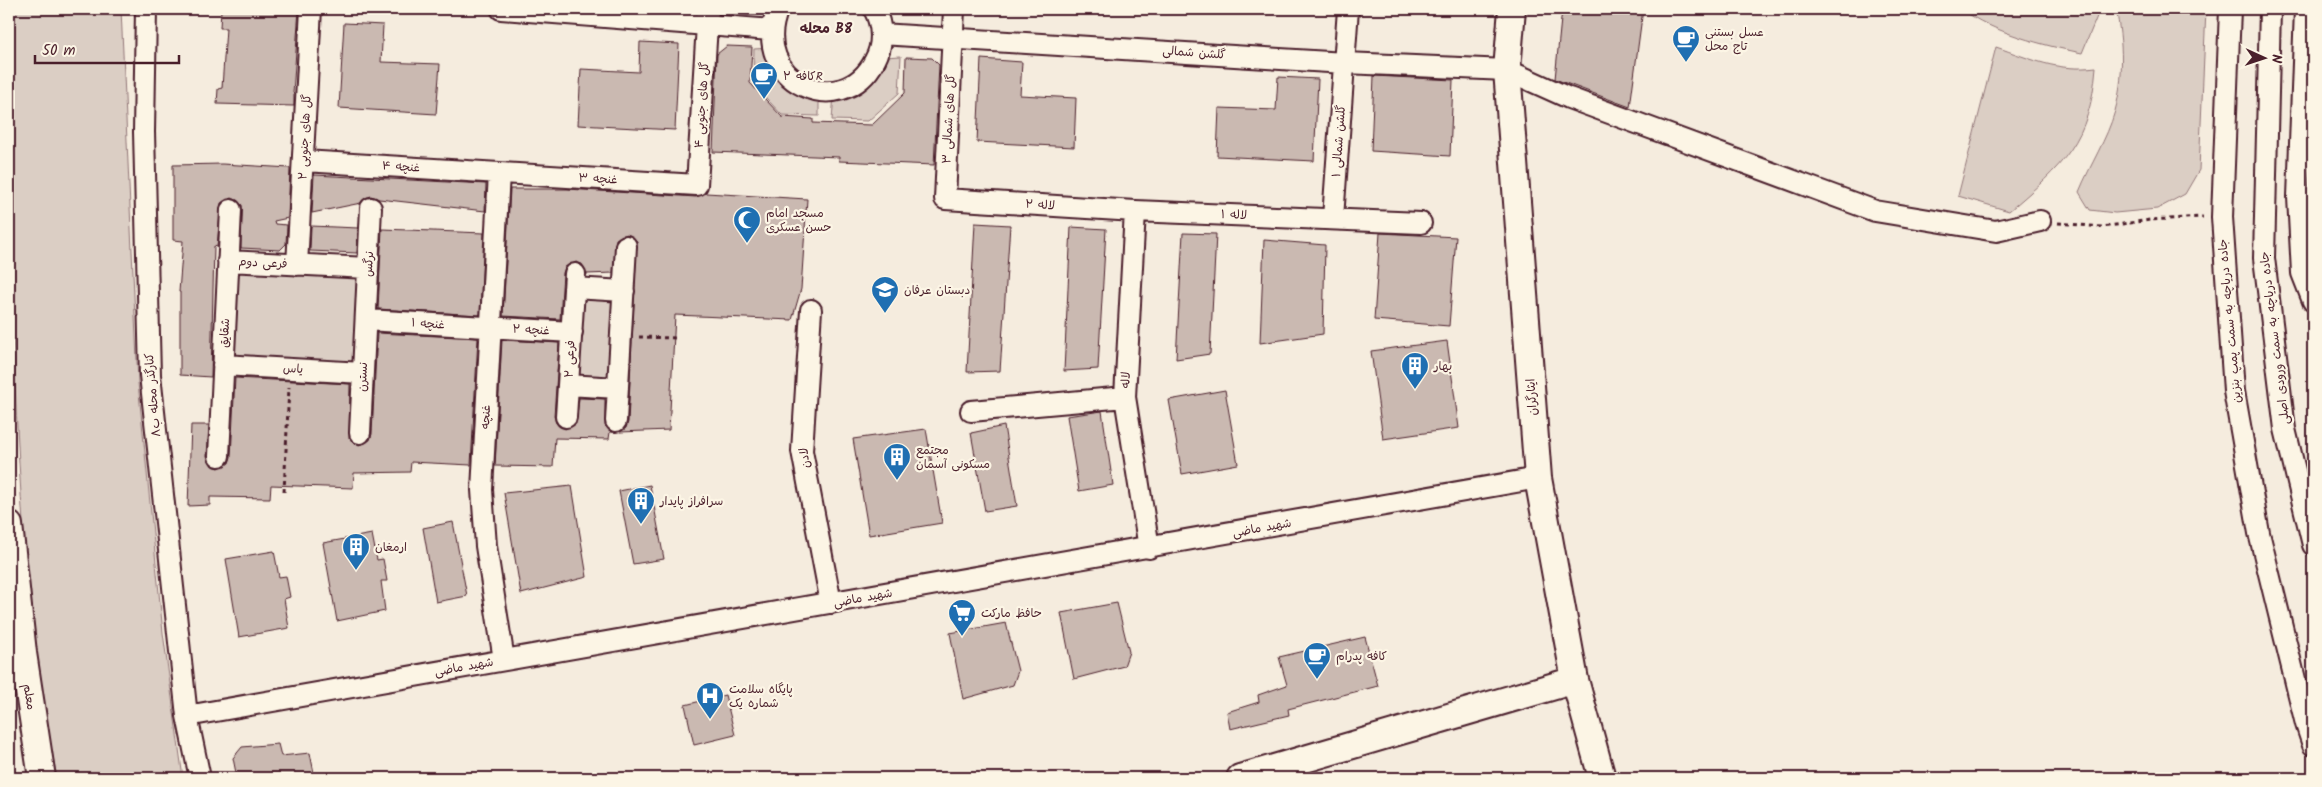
<svg xmlns="http://www.w3.org/2000/svg" width="2322" height="787" font-family="Kalam,'Playpen Sans Arabic',sans-serif">
<rect width="100%" height="100%" fill="#f5ecde"/>
<filter id="ink" filterUnits="userSpaceOnUse"><feTurbulence type="fractalNoise" baseFrequency=".02" numOctaves="2"/><feDisplacementMap in="SourceGraphic" scale="10" xChannelSelector="R" yChannelSelector="G"/><feConvolveMatrix kernelMatrix="1 2 1 2 8 2 1 2 1" color-interpolation-filters="sRGB"/></filter>
<g filter="url(#ink)">
<path fill="#dbcec4" stroke="#927678" d="M9,9h112l17,374 25,250 20,145h-126c-7,-39 -16,-79 -21,-118 -25,-216 -27,-434 -27,-651z
M1962,9h138l-18,44c-36,-7 -92,-21 -120,-44z
M2116,9h90l-7,161 -14,24 -28,15 -42,4 -25,-3 -11,-18c11,-27 28,-53 36,-81 9,-33 8,-69 1,-102z
M1996,47c35,12 62,25 100,20 -6,75 -33,98 -87,144l-51,-15z
M769,48l50,44v24l-37,-1 -29,-31 1,-35z
M901,56l-2,37 -31,28 -36,-1 2,-26 49,-37z
M235,270l125,7 -5,90 -125,-7z
M578,295l42,1 -5,88 -43,-2z"/>
<path fill="#cab9b1" stroke="#4a1f2b" d="M221,9h78l-6,84 1,1v12l-77,-2 1,-15 4,-1 4,-60h-6z
M1562,9h81l-13,98 -75,-28z
M344,23l39,2 -2,37 59,2 -4,50 -97,-6z
M640,42l39,2 -4,86 -97,-5 3,-56 58,3z
M727,46l25,1 -2,36 32,34 31,2v4l59,2 33,-32 1,-36 26,1 7,7 -5,100 -95,-4v-4l-126,-5 4,-98z
M981,59l41,3 -2,33 56,3 -2,49 -97,-5z
M1374,76l79,4 -3,76 -79,-5z
M1278,77l40,2 -4,82 -97,-5 2,-48 57,2z
M222,164l68,4 -2,50 -14,3 1,3 12,1 -1,19 -6,6 -39,-2 1,-43 -10,-7 -11,5 -4,44 -3,-1 -3,131 -31,-2v-83h-1l4,-51 -10,-1v-75z
M314,175l172,9 -1,27 -106,-12 -8,-3 -6,2 -4,5 -49,10z
M510,189h57l129,8 10,-4 101,6 -6,90 -9,31 -117,-5 -6,115 -49,2 6,-4 2,-6 9,-181 -10,-7 -11,5 -3,34 -26,1 -5,-10 -6,-2 -11,5 -2,6 -3,46 -57,-3z
M975,223l35,2 -10,146 -33,1z
M311,226l47,2 -1,25 -47,-2z
M1071,227l35,2 -8,140 -34,2z
M382,229l102,4 -4,82 -102,-6z
M1183,233l33,1 -6,120 -34,5z
M1380,233l76,4 -7,89 -75,-6z
M1264,240l61,5 -2,89 -63,9z
M377,333l101,5 -7,127 -60,-3 -1,10 -56,1 -1,15 -82,-3 -1,13 -60,-1v8l-22,1 3,-81h18l-2,31 5,10 7,2 10,-5 2,-6 4,-79 115,6 -1,54 10,7 11,-5 2,-6z
M502,340l57,3 -5,73 2,7 9,6 11,-5 3,-26 26,1v27l8,6h-3l-1,7 -54,-1 -2,29 -58,-1z
M1447,341l12,87 -76,11 -12,-88z
M1225,390l13,74 -56,10 -13,-74z
M1102,411l11,74 -34,6 -12,-75z
M1004,426l13,80 -32,5 -14,-78z
M926,429l16,94 -73,12 -16,-96z
M650,485l14,74 -31,5 -14,-73z
M572,486l15,91 -66,17 -17,-101z
M453,522l14,74 -31,6 -13,-74z
M372,534l5,26 6,-1 4,22h-6l4,30 -48,10 -14,-78z
M274,551l5,26 7,-1 4,21 -6,2 5,29 -50,9 -13,-78z
M1117,603l12,49 -5,14 -50,13 -13,-66z
M1006,623l12,48 -5,14 -50,14 -13,-66z
M1365,637l13,49 -90,23 1,6 -59,14 -3,-17 32,-10 -1,-7 29,-10 -8,-28z
M725,695l10,40 -41,10 -9,-40z
M278,744l3,12 29,-3 5,25h-78l-4,-20 9,-11z"/>
<g fill="none" stroke-linecap="round" stroke-linejoin="round">
<defs>
<path id="minor" d="M146,9l-2,123 6,243 37,341 13,62
M501,9l271,21
M778,9c-30,72 64,115 97,51 9,-16 7,-36 -1,-51
M954,9l-9,190 190,12 286,12
M2230,9l-8,208 12,174 25,142 47,191 7,21
M2270,9l-6,249 21,171 28,116
M2305,9l-7,188 4,76 11,28
M881,34l464,29 162,7 62,28 306,113 121,20 44,-10
M304,161l393,24 11,-176
M499,173l-17,317 4,56 18,114
M1135,211l-10,186 24,151
M1333,218l15,-209
M228,261l140,7
M297,265l14,-256
M574,288l50,3
M811,310l-9,141 29,152
M366,320l206,12
M223,365l140,8
M568,385l50,3
M971,411l154,-14
M566,417l9,-143
M616,421l10,-175
M360,433l11,-225
M219,456l12,-246
M187,716l1351,-238"/>
<path id="major" d="M1512,9l-5,61 31,408 37,202 27,98
M9,525l14,128 19,125
M1240,778l335,-98"/>
</defs>
<use href="#minor" stroke="#4a1f2b" stroke-width="24"/>
<use href="#major" stroke="#4a1f2b" stroke-width="30"/>
<path stroke="#4a1f2b" stroke-width="3" stroke-dasharray="4 4" stroke-linecap="butt" d="M2058,223l44,4 48,-7 53,-3
M639,337l37,1
M284,492l5,-105"/>
<use href="#minor" stroke="#fcf5e5" stroke-width="20"/>
<use href="#major" stroke="#fcf5e5" stroke-width="26"/>
</g>
</g>
<defs>
<symbol id="cafe-pin" viewBox="-11 -11 22 30"><path d="M0 17L-7.5 6A9.5 9.5 0 1 1 7.5 6Z" fill="#1f6fb2" stroke="#fcf5e5"/><path d="M-5.5-4.5H6V0H3Q3 3.5 0 3.5H-2.5Q-5.5 3.5-5.5 0ZM3-3.2v2h1.7v-2ZM-6 4.5H4V6H-6Z" fill="#fff"/></symbol>
<symbol id="mosque-pin" viewBox="-11 -11 22 30"><path d="M0 17L-7.5 6A9.5 9.5 0 1 1 7.5 6Z" fill="#1f6fb2" stroke="#fcf5e5"/><path d="M3.5-4.9A6 6 0 1 0 3.5 4.9A5 5 0 1 1 3.5-4.9Z" fill="#fff"/></symbol>
<symbol id="school-pin" viewBox="-11 -11 22 30"><path d="M0 17L-7.5 6A9.5 9.5 0 1 1 7.5 6Z" fill="#1f6fb2" stroke="#fcf5e5"/><path d="M0-5L7-2L0 1L-7-2ZM-4 1L0 2.5L4 1V4Q0 6-4 4Z" fill="#fff"/></symbol>
<symbol id="building-pin" viewBox="-11 -11 22 30"><path d="M0 17L-7.5 6A9.5 9.5 0 1 1 7.5 6Z" fill="#1f6fb2" stroke="#fcf5e5"/><path d="M-4-6H4V6H1V3H-1V6H-4ZM-2.5-4.3h1.7v1.8h-1.7ZM.8-4.3h1.7v1.8H.8ZM-2.5-1h1.7V.8h-1.7ZM.8-1h1.7V.8H.8Z" fill="#fff"/></symbol>
<symbol id="supermarket-pin" viewBox="-11 -11 22 30"><path d="M0 17L-7.5 6A9.5 9.5 0 1 1 7.5 6Z" fill="#1f6fb2" stroke="#fcf5e5"/><path d="M-6-5.5h2.5l.6 2H6L4.5 2H-2.5L-4.4-4H-6ZM-1.5 3.2a1.3 1.3 0 1 0 .1 0ZM3 3.2a1.3 1.3 0 1 0 .1 0Z" fill="#fff"/></symbol>
<symbol id="hospital-pin" viewBox="-11 -11 22 30"><path d="M0 17L-7.5 6A9.5 9.5 0 1 1 7.5 6Z" fill="#1f6fb2" stroke="#fcf5e5"/><path d="M-5-5h3v3.5h4V-5h3V5h-3V1.5h-4V5h-3Z" fill="#fff"/></symbol>
</defs>
<g fill-rule="evenodd">
<use href="#cafe-pin" x="1670" y="23" width="32" height="43"/>
<use href="#cafe-pin" x="748" y="60" width="32" height="43"/>
<use href="#mosque-pin" x="731" y="204" width="32" height="43"/>
<use href="#school-pin" x="869" y="274" width="32" height="43"/>
<use href="#building-pin" x="1399" y="350" width="32" height="43"/>
<use href="#building-pin" x="881" y="441" width="32" height="43"/>
<use href="#building-pin" x="625" y="485" width="32" height="43"/>
<use href="#building-pin" x="340" y="531" width="32" height="43"/>
<use href="#supermarket-pin" x="946" y="597" width="32" height="43"/>
<use href="#cafe-pin" x="1301" y="640" width="32" height="43"/>
<use href="#hospital-pin" x="694" y="680" width="32" height="43"/>
</g>
<g text-anchor="middle" dominant-baseline="central" stroke-width="4.5" stroke-linejoin="round" paint-order="stroke">
<g font-size="12" fill="#4a1f2b" stroke="#fcf5e5" text-anchor="start">
<text x="1705" y="32">عسل بستنی<tspan x="1705" dy="14">تاج محل</tspan></text>
<text x="783" y="76">کافه ۲R</text>
<text x="766" y="213">مسجد امام<tspan x="766" dy="14">حسن عسکری</tspan></text>
<text x="904" y="290">دبستان عرفان</text>
<text x="1434" y="366">بهار</text>
<text x="916" y="450">مجتمع<tspan x="916" dy="14">مسکونی آسمان</tspan></text>
<text x="660" y="501">سرافراز پایدار</text>
<text x="375" y="547">ارمغان</text>
<text x="981" y="613">حافظ مارکت</text>
<text x="1336" y="656">کافه پدرام</text>
<text x="729" y="689">پایگاه سلامت<tspan x="729" dy="14">شماره یک</tspan></text>
</g>
<g font-size="12" fill="#4a1f2b" stroke="#fcf5e5">
<text transform="translate(1194 53) rotate(4)">گلشن شمالی</text>
<text transform="translate(702 105) rotate(-86)">گل های جنوبی ۴</text>
<text transform="translate(949 119) rotate(-87)">گل های شمالی ۳</text>
<text transform="translate(305 137) rotate(-87)">گل های جنوبی ۲</text>
<text transform="translate(1339 141) rotate(-86)">گلشن شمالی ۱</text>
<text transform="translate(401 167) rotate(4)">غنچه ۴</text>
<text transform="translate(598 179) rotate(3)">غنچه ۳</text>
<text transform="translate(1040 205) rotate(4)">لاله ۲</text>
<text transform="translate(1234 215) rotate(2)">لاله ۱</text>
<text transform="translate(263 263) rotate(3)">فرعی دوم</text>
<text transform="translate(369 264) rotate(-87)">نرگس</text>
<text transform="translate(2230 321) rotate(-95)">جاده دریاچه به سمت پمپ بنزین</text>
<text transform="translate(428 324) rotate(4)">غنچه ۱</text>
<text transform="translate(531 330) rotate(3)">غنچه ۲</text>
<text transform="translate(225 333) rotate(-87)">شقایق</text>
<text transform="translate(2275 338) rotate(-97)">جاده دریاچه به سمت ورودی اصلی</text>
<text transform="translate(570 359) rotate(-87)">فرعی ۲</text>
<text transform="translate(293 369) rotate(3)">یاس</text>
<text transform="translate(363 377) rotate(-87)">نسترن</text>
<text transform="translate(1126 380) rotate(-87)">لاله</text>
<text transform="translate(153 395) rotate(-95)">کنارگذر محله ب۸</text>
<text transform="translate(1532 397) rotate(-94)">ایثارگران</text>
<text transform="translate(486 417) rotate(-87)">غنچه</text>
<text transform="translate(805 458) rotate(-97)">لادن</text>
<text transform="translate(1262 528) rotate(-10)">شهید ماضی</text>
<text transform="translate(863 598) rotate(-10)">شهید ماضی</text>
<text transform="translate(464 667) rotate(-10)">شهید ماضی</text>
<text transform="translate(29 697) rotate(81)">معلم</text>
</g>
<g font-size="14" font-weight="bold" fill="#4a1f2b" stroke="#fcf5e5">
<text x="826" y="29">محله B8</text>
</g>
</g>
<rect width="2322" height="787" fill="none" stroke="#fcf5e5" stroke-width="30"/>
<rect x="15" y="15" width="2292" height="757" fill="none" stroke="#4a1f2b" stroke-width="2" filter="url(#ink)"/>
<g transform="translate(2264 58) rotate(93)" stroke="#fcf5e5" stroke-width="4" paint-order="stroke">
<path d="M0-4L9 19L0 12L-9 19Z" fill="#4a1f2b"/>
<text y="-8" font-size="14" font-weight="bold" text-anchor="middle" fill="#4a1f2b">N</text>
</g>
<path d="M35 55v8h144v-8" fill="none" stroke="#4a1f2b" stroke-width="2.5"/>
<text x="42" y="55" font-size="15" fill="#4a1f2b" stroke="#fcf5e5" stroke-width="4" paint-order="stroke">50 m</text>
</svg>
